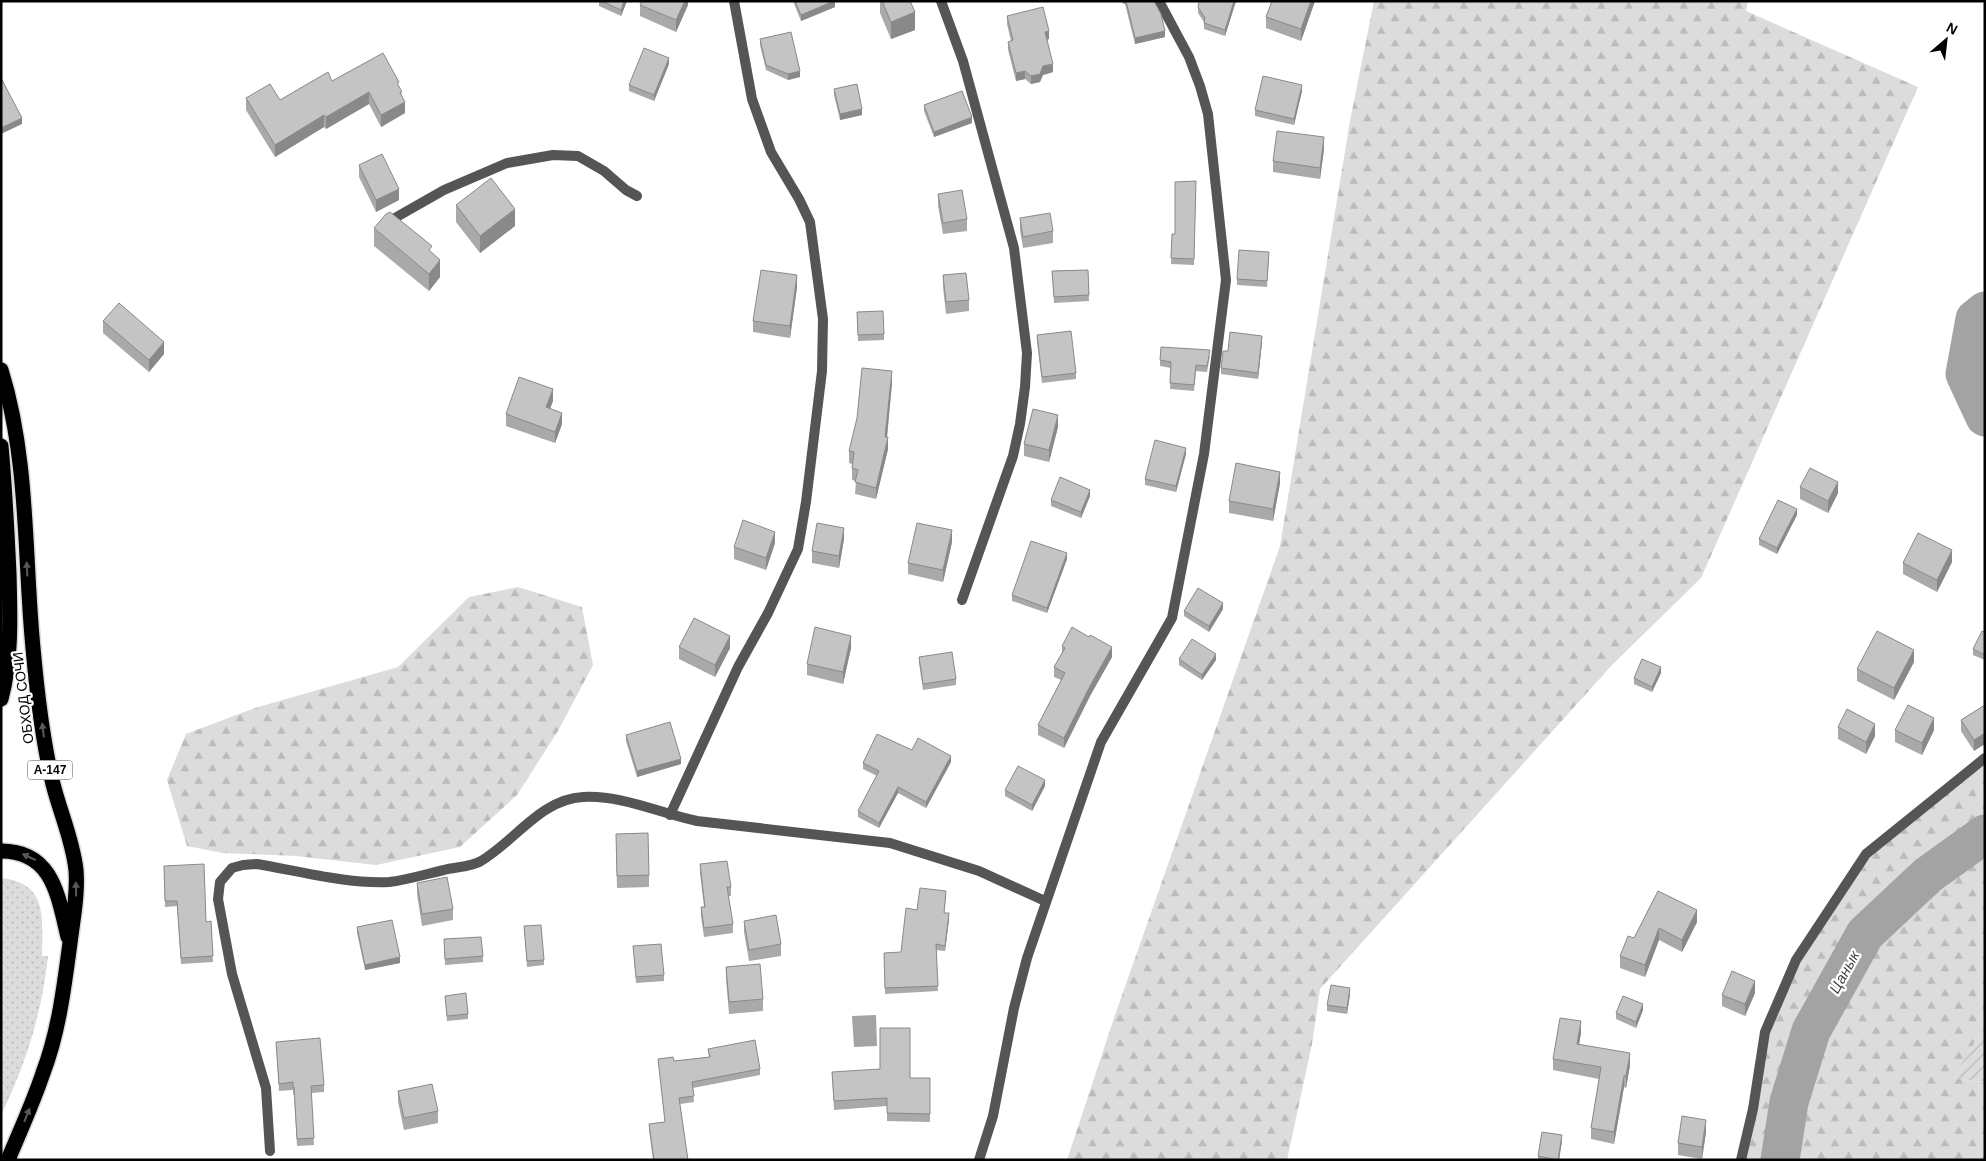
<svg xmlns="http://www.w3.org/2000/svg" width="1986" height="1161" font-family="Helvetica,sans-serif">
<defs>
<pattern id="grass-dots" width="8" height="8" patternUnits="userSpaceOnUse" patternTransform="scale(1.25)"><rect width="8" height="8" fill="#dcdcdc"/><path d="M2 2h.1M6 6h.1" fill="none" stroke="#bbb" stroke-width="1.8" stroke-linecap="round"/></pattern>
<pattern id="forest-firs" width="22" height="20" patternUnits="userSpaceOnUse" patternTransform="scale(1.25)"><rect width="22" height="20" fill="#dcdcdc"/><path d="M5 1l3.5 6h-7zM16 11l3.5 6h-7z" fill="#bbb"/></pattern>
<pattern id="garden-furrows" width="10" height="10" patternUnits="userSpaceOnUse" patternTransform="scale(1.25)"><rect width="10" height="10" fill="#dcdcdc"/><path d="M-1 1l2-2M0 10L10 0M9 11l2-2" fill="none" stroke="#bbb"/></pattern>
</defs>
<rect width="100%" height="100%" fill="#fff"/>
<path fill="url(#grass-dots)" d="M2,878c47,6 40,41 40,78h6c-6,57 -22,108 -47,159z"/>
<path fill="url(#forest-firs)" d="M1374,1h374l-2,10 172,76 -217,491 -89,87 -292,324 -8,55 -25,116h-220l48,-145 165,-469 70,-425z
M518,587l64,20 11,58 -35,66 -41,64 -57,52 -84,18 -80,-9 -73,-3 -36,-7 -20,-66 19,-46 69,-26 143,-41 71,-70z
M1985,758v267l-31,53 31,4v78h-244l24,-128 31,-72 70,-106z"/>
<path fill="url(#garden-furrows)" d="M1985,1025v57l-32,-4z"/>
<path fill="#a3a3a3" d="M876,1015l1,31 -23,1 -2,-31z"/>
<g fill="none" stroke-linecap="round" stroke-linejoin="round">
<path stroke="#a3a3a3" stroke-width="39" d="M1985,311l-10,8 -10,55 20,43
M1780,1160l9,-58 22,-71 54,-97 63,-59 57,-41"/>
<defs>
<path id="highway" d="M1,370c28,90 23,185 32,278 4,45 9,91 20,136 7,28 20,57 23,86 2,24 -3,49 -6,73 -6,44 -11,88 -27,130 -10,30 -23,58 -35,87
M1,446c4,43 6,85 8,127 1,42 3,86 -8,126
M1,851c52,0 57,45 67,86"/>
</defs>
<use href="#highway" stroke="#dbdbdb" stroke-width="18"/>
<path stroke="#555" stroke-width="10" d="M941,1l22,60 51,187 13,105 -2,34 -5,37 -7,32 -51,144
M386,223l58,-33 63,-27 46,-8 25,1 26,15 22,19 11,6
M670,815l68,-148 30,-54 30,-64 8,-47 16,-131 1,-52 -13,-97 -11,-23 -28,-47 -19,-53 -18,-98
M270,1151l-4,-63 -34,-114 -14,-75 2,-17 12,-14 11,-3 14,-1c41,7 90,20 132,18 18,-2 37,-8 55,-12 11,-3 28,-3 37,-9 34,-20 60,-62 102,-64 40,-2 76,16 114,24l193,22 89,28 66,30
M979,1160l14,-44 21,-108 13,-50 74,-216 71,-124 32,-164 22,-174 -18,-166 -8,-28 -11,-29 -30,-56
M1741,1160l12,-51 12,-77 31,-72 70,-106 119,-96"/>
<use href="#highway" stroke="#000" stroke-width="15"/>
</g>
<path fill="#a9a9a9" d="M599,1h28l-6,15 -22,-10z
M688,1v4l-12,27 -36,-16v-11z
M793,1h42v6l-34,14z
M880,1h30l5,29 -24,9 -11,-26z
M1122,1h32l11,36 -30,7 -10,-40h-2z
M1236,1l-11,35 -21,-7v-7l-6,-9v-6z
M1272,1h43l-14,40 -35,-13v-11z
M1007,16l42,23 -2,1 6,32 -10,3 -3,7 -9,2 -6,-5 -9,2 -8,-31v-8l3,-1 -4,-17z
M760,39l40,38 -12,3 -22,-10 -6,-25z
M669,64l-15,37 -25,-10v-6z
M332,81l67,5 3,10 3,17 -24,14 -12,-23 -43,25 -2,-2 -49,30 -29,-47v-12l34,2z
M834,89l28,26 -22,5 -6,-25z
M1302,91l-8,34 -39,-9v-6z
M924,105l48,18 -38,14 -10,-26z
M1324,149l-4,30 -47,-7v-11z
M359,165l40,35 -23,12 -17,-35z
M1196,181l-2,84 -23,-1 1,-30h3z
M938,194l29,25v12l-24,3 -5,-28z
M456,205l59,21 -35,27 -24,-31z
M1020,218l33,13v12l-30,5 -3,-18z
M374,228l58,25 8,24 -11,14 -55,-45z
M1269,258l-2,29 -30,-2v-6z
M1088,270l1,31 -35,2 -2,-32z
M943,275l26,25v11l-23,3 -3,-27z
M797,287l-7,51 -37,-6v-11z
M857,312l27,22v6l-26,1z
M103,321l61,33 -15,18 -46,-39z
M1037,335l39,38v6l-34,4 -5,-42z
M1262,342l-4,37 -37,-5v-6l7,-17z
M1210,356l-3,16 -11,-1 -2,20 -24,-2 1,-21 -11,-2v-6z
M892,383l-5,54 1,12 -12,50 -21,-5 1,-13 -4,-1v-16l-3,-1v-12z
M553,401l-3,7 12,16 -7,19 -49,-17v-12z
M1058,427l-9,35 -25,-6v-12z
M1186,454l-10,38 -31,-7v-6z
M1280,483l-7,38 -44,-8v-12z
M1800,487l38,6 -10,20 -28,-14z
M1090,496l-9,22 -30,-12v-6z
M1797,515l-20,39 -18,-9v-6z
M844,539l-5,29 -27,-5v-12z
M952,542l-9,40 -35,-8v-11z
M775,543l-9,27 -32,-11v-12z
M1067,559l-20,54 -35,-12v-6z
M1952,562l-15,30 -34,-18v-11z
M1223,609l-14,23 -25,-16v-5z
M1985,632v28l-12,-5v-6z
M1062,646l50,11 -22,39 -26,52 -26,-13v-10l23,-45 -7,-3v-10l8,-14z
M679,647l51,1 -15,29 -36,-18z
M851,648l-8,36 -36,-9v-11z
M919,657l37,22v6l-33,5 -4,-27z
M1179,659l37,1 -14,20 -23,-15z
M1914,662l-20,38 -37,-19v-12z
M1661,673l-9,19 -18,-8v-6z
M1985,705l-11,46 -13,-20v-11z
M1838,727l37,9 -9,18 -28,-15z
M1895,730h39l-12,25 -27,-13z
M626,735l55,29 -44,13 -11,-36z
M912,750l39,12 -25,46 -28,-15 -19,35 -21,-11v-6l19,-35 -14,-7v-6z
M1045,786l-13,25 -27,-15v-6z
M616,845l33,30v12l-32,1z
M700,864l31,23v9h-3l5,28v9l-29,4 -3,-21v-9h3l-4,-34z
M164,866l42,56 5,-1 2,41 -32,2 -4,-58 -12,1z
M417,883l36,26v11l-31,6 -5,-32z
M1658,891l39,31 -15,30 -23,-12 -14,37 -25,-9v-12l14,-18z
M946,897l-2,16 5,6 -4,32 -9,-1 2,41 -53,3 -1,-41 17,-1 16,-42z
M744,921l37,23v12l-32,5 -5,-29z
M524,926l20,34v5l-17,2z
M357,927l43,36 -35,7 -8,-37z
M444,939l39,17v6l-38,3z
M633,946l31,29v6l-28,2z
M726,967l37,32v12l-34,3 -3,-35z
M1755,993l-10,23 -23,-10v-11z
M1350,994l-3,20 -20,-3v-6z
M445,996l23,18v5l-21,2z
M1643,1010l-7,18 -20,-9v-6z
M1581,1033l-2,11 51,21 -4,23 -2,-1 -10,57 -23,-5v-11l8,-49 -46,-9v-11z
M276,1042l48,43v7l-13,1 3,52 -17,1 -3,-52 -1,1v-5l-14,1z
M708,1049l52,20v6l-67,13 1,14 -14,2 8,56h-35l-4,-30v-6l16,-2 -7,-63 16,2 35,-4z
M832,1072l78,6h20v44l-43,-1v-15l-53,4z
M398,1091l40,20v12l-34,7 -6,-28z
M1706,1132l-4,27 -24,-4v-12z
M1562,1141l-3,19h-21v-4z"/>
<path fill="#898989" d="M624,1h3l-6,15v-6z
M685,1h3v4l-12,27v-12z
M835,1v6l-34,14v-6z
M1234,1h2l-11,35v-6z
M1311,1h4l-14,40v-12z
M915,12v18l-24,9v-17z
M1049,31v8l-4,1v-8z
M1165,31v6l-30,7v-6z
M669,58v6l-15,37v-6z
M1053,64v8l-10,3 -3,7 -9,2v-8l12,-10z
M800,71v6l-12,3v-6z
M1025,71v8l-9,2v-8z
M1302,85v6l-8,34v-6z
M369,92v12l-43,25v-12z
M405,102v11l-24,14v-12z
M862,109v6l-22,5v-6z
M324,115v12l-49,30v-12z
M972,117v6l-38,14v-5z
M22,118v6l-21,10v-6z
M1324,137v12l-4,30v-11z
M399,189v11l-23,12v-12z
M515,209v17l-35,27v-17z
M440,260v17l-11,14v-17z
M797,275v12l-7,51v-12z
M1262,336v6l-4,37v-6z
M164,342v12l-15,18v-12z
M892,371v12l-6,64 2,-10v12l-12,50v-11l9,-51z
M553,389v12l-7,18v-12z
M562,413v11l-7,19v-11z
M1058,415v12l-9,35v-12z
M1186,448v6l-10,38v-6z
M1280,472v11l-7,38v-12z
M1838,482v11l-10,20v-12z
M1090,490v6l-9,22v-6z
M1797,509v6l-20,39v-6z
M844,528v11l-5,29v-12z
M952,530v12l-9,40v-12z
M775,532v11l-9,27v-12z
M1952,550v12l-15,30v-12z
M1067,553v6l-20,54v-5z
M1223,603v6l-14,23v-6z
M730,636v12l-15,29v-12z
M851,636v12l-8,36v-12z
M1112,647v10l-22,39 -26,52v-10l26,-52z
M1914,650v12l-20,38v-12z
M1216,654v6l-14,20v-5z
M1661,667v6l-9,19v-5z
M1934,718v12l-12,25v-12z
M1875,724v12l-9,18v-12z
M1985,733v11l-11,7v-11z
M951,756v6l-25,46v-6z
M681,759v5l-44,13v-6z
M1045,780v6l-13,25v-6z
M898,787v6l-19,35v-5z
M1697,910v12l-15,30v-12z
M949,913v6l-4,32v-5z
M1659,928v12l-14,37v-12z
M400,957v6l-35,7v-5z
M1755,981v12l-10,23v-12z
M1350,988v6l-3,20v-6z
M1643,1004v6l-7,18v-6z
M1581,1021v12l-4,23v-12z
M1630,1053v12l-4,23v-12z
M1624,1076v11l-10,57v-12z
M1706,1120v12l-4,27v-12z
M1562,1135v6l-3,19h-1z"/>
<path fill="#c4c4c4" stroke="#898989" d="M601,1h23l-3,9z
M642,1h43l-9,19 -36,-15z
M795,1h39l-33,14z
M882,1h28l5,11 -24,10z
M1126,1h28l7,13 4,17 -30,7z
M1199,1h35l-9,29 -21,-7 1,-5 -7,-11z
M1272,1h39l-10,28 -35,-12z
M1043,7l6,24 -4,1 8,32 -10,2 -3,8 -9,2 -6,-5 -9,2 -8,-31 5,-2 -6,-24z
M791,32l9,39 -12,3 -22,-9 -6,-26z
M644,48l25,10 -15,37 -25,-10z
M383,53l16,29 -2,1 5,9 -2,1 5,9 -24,13 -12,-23 -43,25 -2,-2 -49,30 -29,-47 24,-14 10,16 48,-28 4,9z
M1263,76l39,9 -8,34 -39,-9z
M1,78l21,40 -21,10z
M857,84l5,25 -22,5 -6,-25z
M962,91l10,26 -38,15 -10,-27z
M1277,131l47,6 -4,31 -47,-7z
M382,154l17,35 -23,11 -17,-35z
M491,178l24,31 -35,27 -24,-31z
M1196,181l-2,78 -23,-1 1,-24h3v-52z
M962,190l5,29 -24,4 -5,-29z
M390,212l42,34 -3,4 11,10 -11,14 -55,-46 12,-14z
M1050,213l3,18 -30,6 -3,-19z
M1239,250l30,2 -2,29 -30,-2z
M761,270l36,5 -7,51 -37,-5z
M1088,270l1,25 -35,2 -2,-26z
M966,273l3,27 -23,2 -3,-27z
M119,303l45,39 -15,18 -46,-39z
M883,311l1,23 -26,1 -1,-23z
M1071,331l5,42 -34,4 -5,-42z
M1230,332l32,4 -4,37 -37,-5 2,-17h5z
M1161,347l49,3 -3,16 -11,-1 -2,20 -24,-2 1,-21 -11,-2z
M862,368l30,3 -7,66h3l-12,51 -21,-6 3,-12 -6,-2 2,-16 -5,-1 8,-33z
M519,377l34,12 -7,18 16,6 -7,19 -49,-18z
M1033,409l25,6 -9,35 -25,-6z
M1155,440l31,8 -10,38 -31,-7z
M1236,463l44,9 -7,37 -44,-8z
M1810,468l28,14 -10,19 -28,-14z
M1060,477l30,13 -9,22 -30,-12z
M1778,500l19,9 -20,39 -18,-9z
M743,520l32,12 -9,26 -32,-11z
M817,523l27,5 -5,28 -27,-5z
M917,523l35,7 -9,40 -35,-7z
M1918,533l34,17 -15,30 -34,-17z
M1031,541l36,12 -20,55 -35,-13z
M1198,588l25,15 -14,23 -25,-15z
M694,618l36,18 -15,29 -36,-18z
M815,627l36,9 -8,36 -36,-8z
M1072,627l17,10 1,-2 22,12 -22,39 -26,52 -26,-13 27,-52 -11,-6 11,-19 -3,-2z
M1877,631l37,19 -20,38 -37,-19z
M1982,631l3,1v23l-12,-6z
M1192,639l24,15 -14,21 -23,-16z
M952,652l4,27 -33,5 -4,-27z
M1642,659l19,8 -9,20 -18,-9z
M1908,705l26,13 -12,25 -27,-13z
M1985,705v28l-11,7 -13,-20z
M1847,709l28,15 -9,18 -28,-15z
M670,722l11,37 -44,12 -11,-36z
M877,734l35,16 6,-12 33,18 -25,46 -28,-15 -19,36 -21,-12 21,-40 -16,-8z
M1018,766l27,14 -13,25 -27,-15z
M648,833l1,42 -32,1 -1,-42z
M727,861l4,26h-4l6,37 -29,4 -3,-21h4l-5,-43z
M204,864l2,58 5,-1 2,35 -32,2 -4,-57h-12l-1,-35z
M447,877l6,32 -31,5 -5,-31z
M920,888l26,3 -2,22h5l-4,33 -9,-2 2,42 -53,2 -1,-35 17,-1 5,-44 11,2z
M1658,891l39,19 -15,30 -23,-12 -14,37 -25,-9 8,-20 6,2z
M776,915l5,29 -32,6 -5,-29z
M392,920l8,37 -35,8 -8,-38z
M541,925l3,35 -17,1 -3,-35z
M481,937l2,19 -38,3 -1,-20z
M661,944l3,31 -28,2 -3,-31z
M760,964l3,35 -34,3 -3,-35z
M1732,971l23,10 -10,23 -23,-9z
M1331,985l19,3 -3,20 -20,-3z
M466,993l2,21 -21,2 -2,-20z
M1623,996l20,8 -7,18 -20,-9z
M1560,1018l21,3 -4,23 53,9 -4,23h-2l-10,56 -23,-4 10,-61 -48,-8z
M880,1028h30v50h20v36l-43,-1v-15l-53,3 -2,-29 48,-3z
M320,1038l4,47 -13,1 3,52 -17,1 -3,-52h-1v-5l-14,2 -3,-42z
M755,1040l5,29 -68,13 2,14 -15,2 9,62h-34l-5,-36 16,-2 -7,-63 15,-2 1,4 36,-4 -2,-8z
M432,1084l6,27 -34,7 -6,-27z
M1682,1116l24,4 -4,27 -24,-4z
M1542,1132l20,3 -4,25 -20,-4z"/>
<defs><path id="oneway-solid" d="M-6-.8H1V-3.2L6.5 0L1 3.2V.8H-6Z" transform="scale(1.25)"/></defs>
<g fill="#595959">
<use href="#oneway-solid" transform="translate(27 569) rotate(-93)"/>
<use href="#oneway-solid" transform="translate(43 730) rotate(-97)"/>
<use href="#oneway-solid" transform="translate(29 857) rotate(-155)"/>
<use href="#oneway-solid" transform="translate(76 889) rotate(-91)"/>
<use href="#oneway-solid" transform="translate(27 1115) rotate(-68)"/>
</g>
<g text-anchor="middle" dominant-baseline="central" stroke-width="4.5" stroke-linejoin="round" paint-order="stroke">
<rect fill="#fff" stroke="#4c4c4c" stroke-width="1" x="27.5" y="760.5" width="45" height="19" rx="4"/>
<g font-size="12" font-weight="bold" fill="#000">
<text x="50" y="770">А-147</text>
</g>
<g font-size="14" fill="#000" stroke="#fff">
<text transform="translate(23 698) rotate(-97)">ОБХОД СОЧИ</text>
</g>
<g font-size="15" font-style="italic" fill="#444" stroke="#fff">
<text transform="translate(1844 972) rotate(-61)">Цанык</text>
</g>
</g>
<rect width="1986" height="1161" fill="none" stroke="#000000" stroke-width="5"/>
<g transform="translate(1946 40) rotate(28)" stroke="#ffffff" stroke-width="4" paint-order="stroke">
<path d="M0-4L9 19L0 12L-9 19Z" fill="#000000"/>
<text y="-8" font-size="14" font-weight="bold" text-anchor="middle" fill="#000000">N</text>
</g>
</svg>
